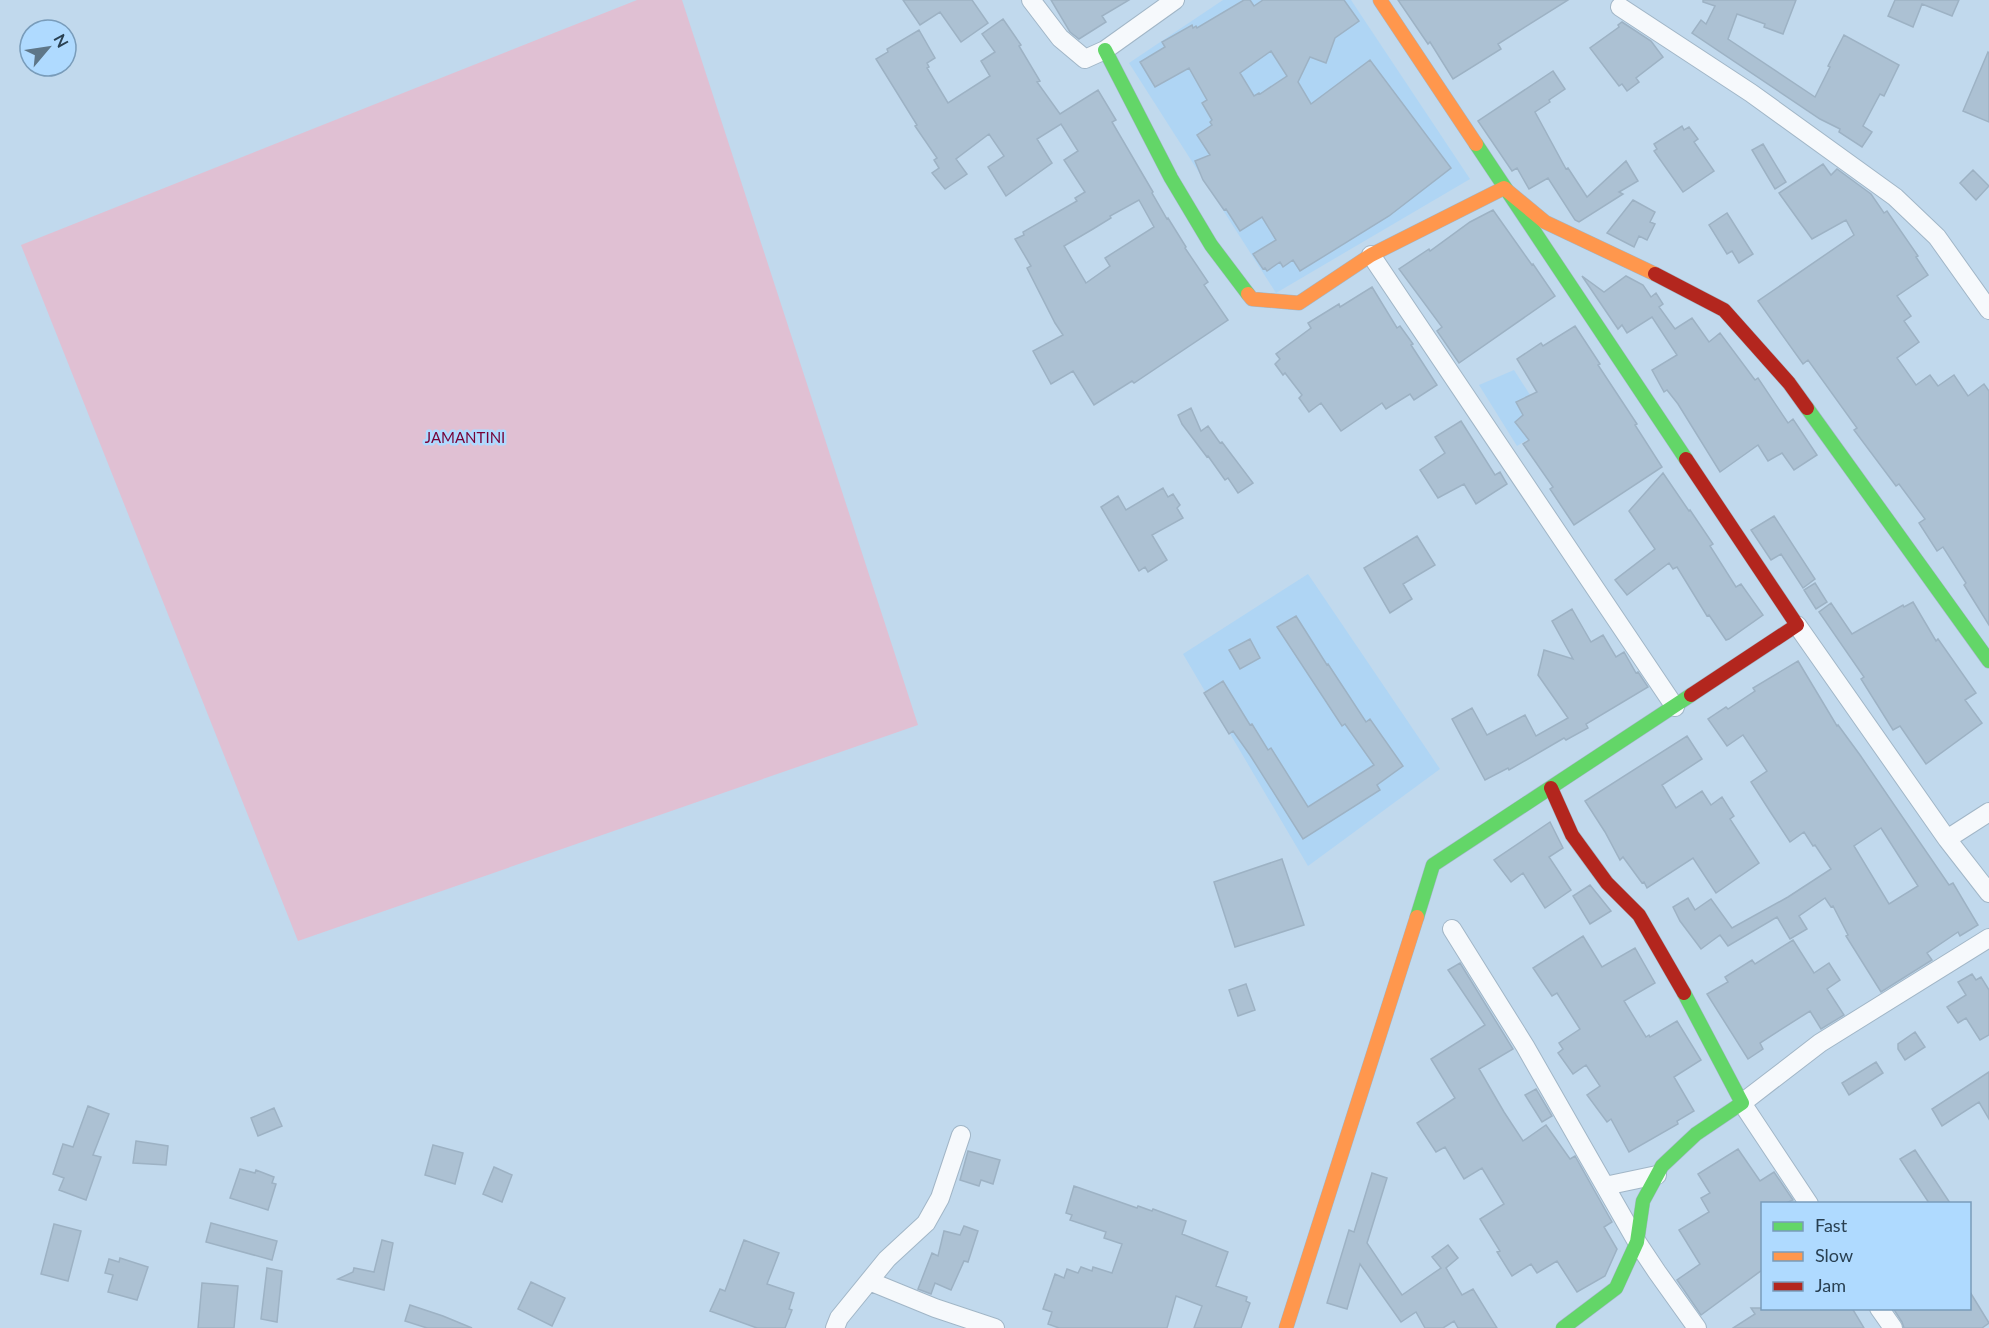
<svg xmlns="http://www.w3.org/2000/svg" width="1989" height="1328" font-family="Lato,sans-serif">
<rect width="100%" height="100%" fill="#c1d9ed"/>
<path fill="#afd5f4" d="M1223,0h128l119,179 -194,114 -147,-230z
M1514,370l36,56 -33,20 -38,-61z
M1308,574l132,195 -132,97 -125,-212z"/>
<path fill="#e0c0d3" d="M637,0h45l236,725 -620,216 -277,-696z"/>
<path fill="#acc1d3" stroke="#9db2c4" stroke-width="1.5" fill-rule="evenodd" d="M903,0h69l16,23 -27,19 -21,-30 -20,13z
M1051,0h78l-27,16 4,6 -27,17 -9,-7z
M1244,0h6l4,6 9,-6h81l15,21 -24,17 -9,25 -16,-6 -12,25 13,22 59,-44 81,108 -62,48 -89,55 -7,-11 -10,7 -3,-5 -13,9 -2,-3 -2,1 -10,-15 23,-14 -14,-23 -22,14 -14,-22 -2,1 -21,-30 -8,-19 15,-6 -13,-20 15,-10 -2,-3 2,-2 -10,-17 5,-3 -18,-32 -34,19 -15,-25 25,-15 -3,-5 30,-17 1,3 3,-2 1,2zM1271,51l16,25 -27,18 -1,-1 -5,3 -14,-23z
M1398,0h170l-70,44 3,5 -48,30 -23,-37 -2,2z
M1703,0h93l-13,34 -19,-7 1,-3 -28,-10 -9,25 87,58 15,-30 -2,-1 16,-31 55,30 -15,31 -4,-2 -17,32 9,6 -10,15 -23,-15 1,-3 -20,-10 -128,-86 9,-13 5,4 9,-18 -12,-4z
M1895,0h64l-7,16 -30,-12 -9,23 -25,-11z
M1003,19l18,26 -2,1 21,35 -3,1 23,32 38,-24 18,30 -4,2 41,70 -1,1 15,26 1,-1 18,29 -1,1 23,34 -4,3 24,35 -94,63 -2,-2 -38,24 -21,-34 -22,13 -18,-33 30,-16 -8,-12 -28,-55 4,-2 -16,-27 9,-4 -1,-3 54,-31 -2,-3 10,-6 -21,-32 14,-9 -17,-27 -24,15 15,24 -46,33 -18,-29 16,-11 -15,-22 -33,25 11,15 -22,15 -13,-16 7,-5 -5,-8 3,-2 -22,-32 2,-1 -41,-66 12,-7 -1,-3 32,-19 16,28 -8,5 2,4 -2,1 21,35 42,-27 -9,-15 14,-9 -13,-18zM1139,200l15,27 -49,31 5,8 -24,17 -22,-37 29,-17 18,-11 -1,-2z
M1622,22l29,19 12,16 -27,21 3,4 -12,9 -5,-7 -3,2 -29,-38 29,-21 -1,-2z
M1988,52l1,1v69l-26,-11z
M1553,71l12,18 -16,11 1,2 -15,10 31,57 2,-1 19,29 39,-36 12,20 -19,11 4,2 -44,28 -4,-2 -27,-42 -19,11 -12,-21 -5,3 -34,-50z
M1682,126l2,4 5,-3 9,12 -4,3 20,29 -31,21 -29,-41 3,-2 -3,-5z
M1763,144l23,38 -11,7 -23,-39z
M1823,164l8,11 6,-6 34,25 13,19 3,-2 31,45 -2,1 12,18 -31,21 14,20 -7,5 15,21 -22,16 19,27 14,-10 8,11 16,-11 14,21 16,-12 5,7v234l-25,-40 2,-2 -23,-36 -6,4 -18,-28 6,-4 -26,-35 -3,2 -42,-56 3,-2 -49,-68 -5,4 -45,-63 96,-66 -8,-15 -34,19 -33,-46z
M1973,170l16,16 -13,14 -16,-17z
M1633,200l22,12 -5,10 5,2 -8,16 -8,-4 -5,11 -27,-14z
M1493,210l39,55 1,-1 22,32 -96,67 -22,-32 5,-4 -43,-58 30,-20 1,2 40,-29z
M1727,213l26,41 -14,9 -7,-12 -5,3 -18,-29z
M1582,276l22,16 22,-16 17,9 8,12 5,-4 7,11 -4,3 16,22 17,-11 17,24 11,-9 35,47 3,-2 30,45 5,-4 24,36 -23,15 -12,-17 -14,8 -10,-16 -38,27 -42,-68 -11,-14 -3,2 -12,-22 25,-15 -25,-38 -25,16 -5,-8 -4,4z
M1372,287l25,41 3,-2 13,18 -2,1 26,40 -23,15 -4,-6 -24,15 -4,-6 -41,28 -20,-28 -12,9 -10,-14 3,-3 -17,-22 -2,2 -8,-11 5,-5 -4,-5 35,-26 -3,-5 31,-19 1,3z
M1575,326l25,38 -2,1 39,59 -2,1 27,42 -88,58 -24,-36 3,-2 -30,-43 6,-4 -14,-18 8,-7 -7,-13 21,-10 -20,-33 24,-16 2,3z
M1191,408l10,23 7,-5 12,17 2,-1 31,41 -15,10 -10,-15 -3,2 -17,-24 -1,1 -25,-33 -4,-9z
M1461,421l34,54 5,-3 7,12 -31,20 -12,-20 -26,14 -18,-28 25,-17 -10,-16z
M1663,473l26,38 1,-1 23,34 -3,2 26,41 5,-3 22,31 -34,24 -3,1 -17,-25 -2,1 -30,-49 -4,2 -4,-6 -42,32 -12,-15 40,-31 -26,-38z
M1163,488l5,9 5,-3 7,11 -3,3 6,10 -31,17 15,25 -19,12 -3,-5 -6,4 -38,-64 17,-11 8,14z
M1774,516l41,63 -12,9 -22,-34 -10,6 -20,-30z
M1417,536l18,29 -32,19 9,15 -22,14 -26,-45z
M1815,583l12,19 -11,7 -12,-19z
M1913,602l23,39 2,-2 38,54 -11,7 17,23 -56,41 -26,-38 -7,4 -32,-51 3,-2 -45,-65 12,-9 21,31 51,-29 1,2z
M1572,609l19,33 12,-7 13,22 8,-5 12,21 2,-1 10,15 -62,37 2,4 -22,12 -2,-2 -55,32 -1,-2 -23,12 -33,-61 20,-11 15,27 38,-20 11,21 32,-18 -30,-43 6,-25 29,9 -21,-38z
M1296,616l31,49 1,-1 38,58 4,-3 33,47 -26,19 3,5 -77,49 -53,-84 -17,-24 -4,3 -25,-41 19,-12 27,44 2,-1 16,26 3,-2 37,59 66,-42 -29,-41 -3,2 -65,-99z
M1250,639l10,19 -20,11 -11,-19z
M1798,661l39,65 1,-1 22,30 89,130 4,-2 25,42 -18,11 -2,-4 -31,21 5,7 -51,32 -35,-56 2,-1 -15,-29 -2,1 -6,-9 -26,18 8,13 -17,10 -13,-22 -49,29 -8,-11 -19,14 -21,-28 -7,-14 15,-9 7,12 16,-11 21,29 56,-31 43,-28 -16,-24 -2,1 -9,-14 -14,10 -19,-29 -20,-31 16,-11 -24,-36 -16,11 -19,-27 18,-12 2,2 27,-18 -2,-3zM1881,828l37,58 -29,18 -35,-58z
M1687,736l15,23 -40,26 14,23 26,-17 9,14 11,-8 12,19 -4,3 29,44 -43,30 -23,-35 -46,30 -3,-6 -2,1 -19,-26 -3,3 -15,-28 -20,-31z
M1550,822l13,26 -14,9 22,33 -26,18 -22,-35 -12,9 -17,-22z
M1282,859l22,66 -69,22 -21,-65z
M1590,885l21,26 -21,13 -17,-28z
M1583,936l19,31 33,-19 20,35 -31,18 22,36 3,-2 1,2 27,-16 24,39 -27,17 20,34 -17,10 1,3 -49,28 -18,-33 -4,3 -20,-27 13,-9 -14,-21 -13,9 -15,-21 5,-4 -4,-6 21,-14 -23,-36 -5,3 -19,-28z
M1793,940l21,33 15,-10 11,17 -13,9 17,26 -23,14 -11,-18 -50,32 3,6 -15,10 -41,-65 21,-12 -3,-5 27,-17 3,4z
M1460,963l53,86 -34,20 25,43 19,29 23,-16 24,34 5,-3 37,66 -8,5 13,22 -12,27 -28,16 -20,-31 -20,12 -6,-9 -19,12 -15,-24 3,-1 -20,-32 24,-15 -22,-36 -18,11 -19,-32 -9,5 -19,-29 38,-25 -24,-39 54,-34 -37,-55z
M1972,974l4,6 5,-3 8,13v45l-9,5 -14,-22 -8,5 -11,-16 19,-12 -8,-13z
M1246,984l9,26 -17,6 -9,-26z
M1915,1032l10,15 -20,13 -7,-11v-5z
M1876,1062l7,11 -34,22 -7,-12z
M1989,1072v47l-10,-17 -37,24 -10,-17z
M1536,1089l16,27 -10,6 -17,-27z
M88,1106l21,8 -16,41 8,2 -15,43 -27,-10 5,-12 -11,-4 10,-30 10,3z
M274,1108l8,18 -24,10 -7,-18z
M136,1141l32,5 -2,19 -33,-2z
M433,1145l30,8 -8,31 -30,-9z
M1738,1149l22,32 14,-9 19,28 -7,3h-24v67l-61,45 -24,-35 23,-16 -21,-34 30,-18 -8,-14 9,-5 -12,-19z
M1915,1150l35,53h-21l-29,-44z
M968,1151l32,9 -7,24 -12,-4 -2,6 -19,-6z
M494,1167l18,8 -10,27 -19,-8z
M240,1169l15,4 1,-3 18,7 -2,6 4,1 -8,26 -38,-12z
M1372,1173l15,5 -20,65 35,52 39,-27 -9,-11 16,-12 10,13 -12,10 16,27 11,-6 24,39h-39l-4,-7 -11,7h-18l-9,-16 -15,10 -41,-58 -13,45 -20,-6 22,-73 5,2z
M1074,1186l63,22 1,-2 14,5 1,-2 33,12 -4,13 46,18 -12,34 31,11 -1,4 4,2 -9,25h-47l8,-22 -26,-10 -9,32h-108l-11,-4 4,-12 -9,-3 12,-35 9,4 3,-9 11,4 3,-6 11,4 1,-4 19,6 10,-29 -18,-6 2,-6 -36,-12 2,-5 -6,-2z
M211,1223l66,18 -5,19 -66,-18z
M54,1224l27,7 -13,50 -27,-7z
M964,1226l14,5 -10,31 -4,-1 -13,29 -16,-7 -4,11 -13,-5 14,-36 6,3 6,-25 16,4z
M382,1240l11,3 -9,47 -46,-11 15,-7 1,-4 20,4z
M744,1240l35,13 -12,31 27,9 -5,16 3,1 -7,18h-28l-47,-17 10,-22 5,2z
M120,1258l28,9 -11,33 -29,-8 5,-17 -8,-2 4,-14 10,3z
M267,1268l15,3 -5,51 -16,-3z
M531,1282l34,16 -13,28 -34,-17z
M202,1283l36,3 -4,42h-36z
M1970,1292l19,31 -7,5h-78l-2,-6 -9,-14h77z
M410,1305l33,11 29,12h-45l-22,-7z
M1751,1308h101l12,20h-131l22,-14z"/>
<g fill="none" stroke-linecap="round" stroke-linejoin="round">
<defs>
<path id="street" d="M1031,0l29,38 25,21 20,-9 70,-50
M1620,7l131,86 144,104 42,40 52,73
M1371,255l304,452
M1797,625l150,214
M1989,812l-42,27 42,54
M1452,929l73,117 112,196 20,30 40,56
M1605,1186l52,-11
M1809,1204l-67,-101 78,-60 169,-105
M869,1281l66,27 60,20
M1879,1308l14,20
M835,1328l4,-10 48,-59 39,-36 14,-25 21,-63"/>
<path id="fast" d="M1105,50l66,128 40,67 37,49
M1476,144l210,315
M1807,408l182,253
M1417,917l16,-52 258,-170
M1563,1328l53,-40 21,-46 6,-41 19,-35 34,-32 46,-31 -58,-110"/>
<path id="slow" d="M1380,0l96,144
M1248,294l4,5 47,4 72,-48 133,-67 41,34 110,52
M1286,1328l131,-411"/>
<path id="jam" d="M1655,274l69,36 65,73 18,25
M1686,459l111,166 -106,70
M1551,788l21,47 35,48 32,32 45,78"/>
</defs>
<use href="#street" stroke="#a1b6c7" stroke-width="20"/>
<use href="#fast" stroke="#a1b6c7" stroke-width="15"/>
<use href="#slow" stroke="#a1b6c7" stroke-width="15"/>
<use href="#jam" stroke="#a1b6c7" stroke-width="15"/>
<use href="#street" stroke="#f6f9fc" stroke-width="18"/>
<use href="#fast" stroke="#63d668" stroke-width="14"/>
<use href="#slow" stroke="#ff974d" stroke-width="14"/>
<use href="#jam" stroke="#b3261e" stroke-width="14"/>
</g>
<g text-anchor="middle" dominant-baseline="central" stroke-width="5" stroke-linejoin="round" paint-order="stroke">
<g font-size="15" fill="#770236" stroke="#afdaff">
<text x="465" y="437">JAMANTINI</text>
</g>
</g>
<rect x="1761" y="1202" width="210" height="108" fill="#afdaff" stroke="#799cba" stroke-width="1.5"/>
<rect x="1773" y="1222" width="30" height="9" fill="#63d668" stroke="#799cba" stroke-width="1.5"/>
<text x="1815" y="1232" font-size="18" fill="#294052">Fast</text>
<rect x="1773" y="1252" width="30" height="9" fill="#ff974d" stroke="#799cba" stroke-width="1.5"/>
<text x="1815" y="1262" font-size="18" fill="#294052">Slow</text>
<rect x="1773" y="1282" width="30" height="9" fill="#b3261e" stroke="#799cba" stroke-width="1.5"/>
<text x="1815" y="1292" font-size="18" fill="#294052">Jam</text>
<g transform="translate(48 48) rotate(61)"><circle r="28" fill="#afdaff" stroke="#799cba" stroke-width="1.5"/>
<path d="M0-4.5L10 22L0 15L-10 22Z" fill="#5e7688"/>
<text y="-9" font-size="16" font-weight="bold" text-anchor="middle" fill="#294052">N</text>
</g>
</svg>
